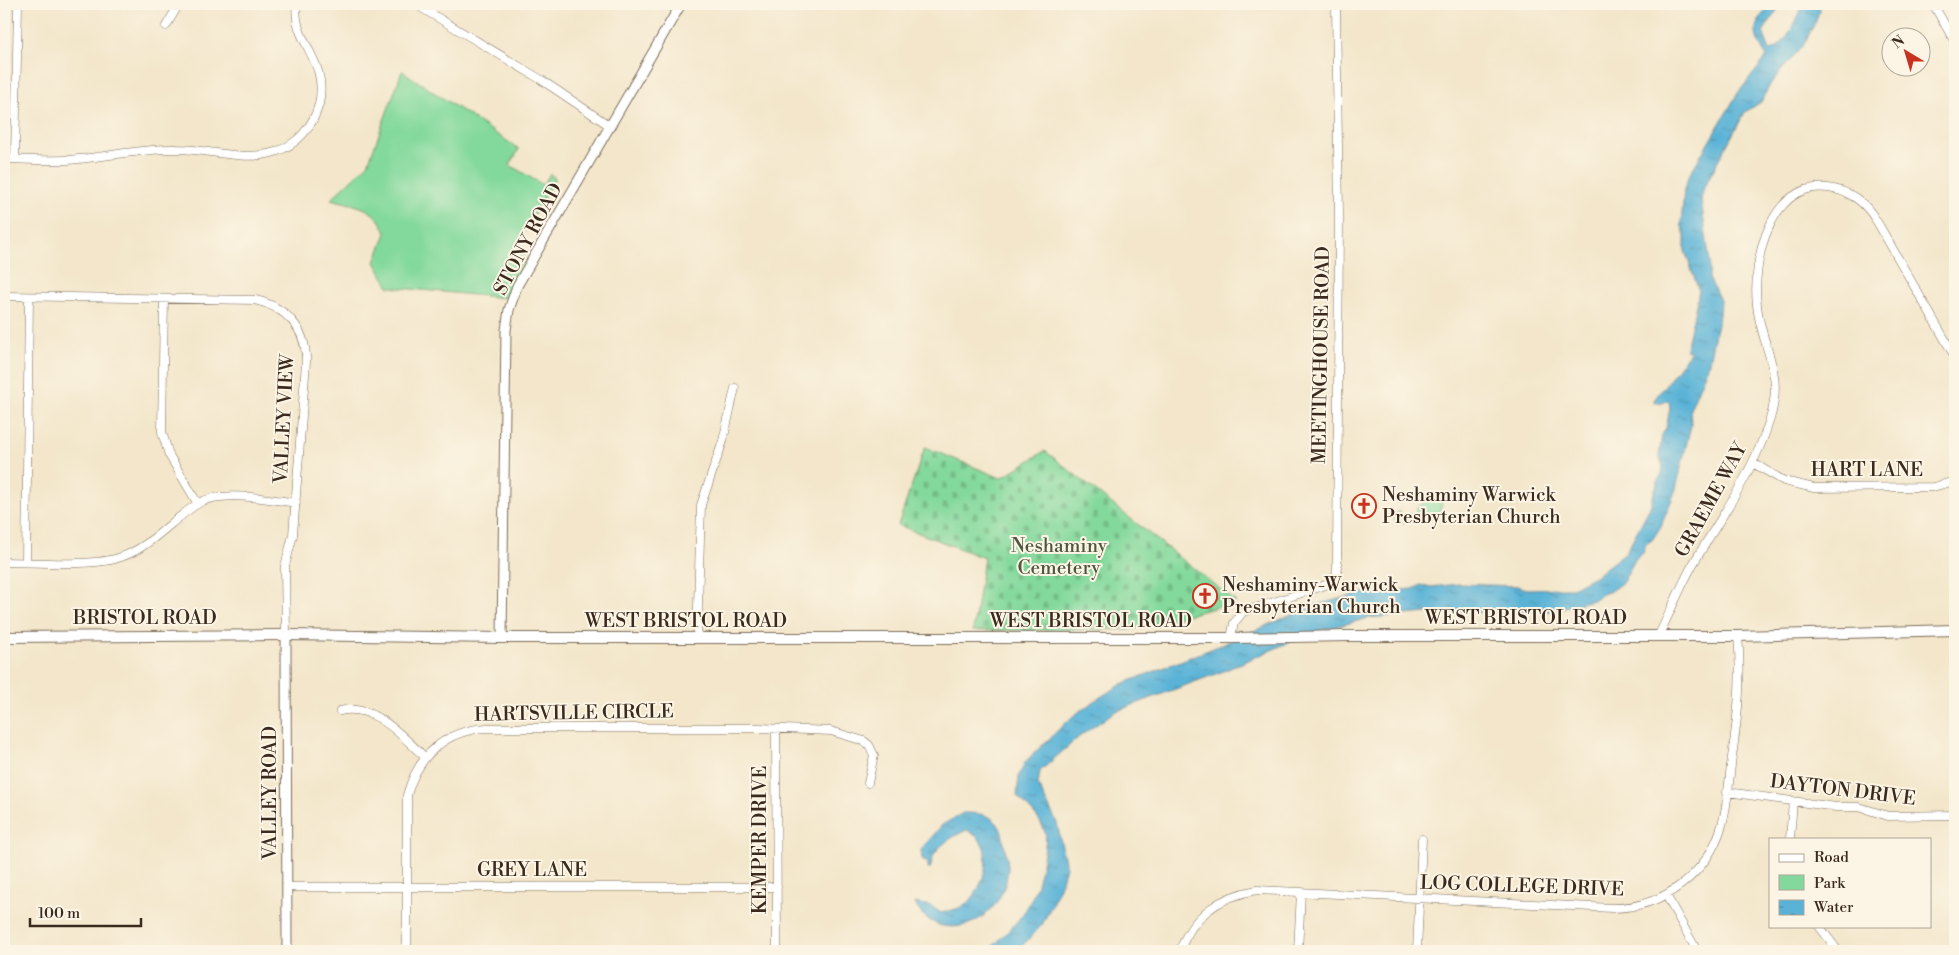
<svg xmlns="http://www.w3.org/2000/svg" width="1959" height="955" font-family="'Libre Bodoni',serif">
<defs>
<pattern id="cemetery-stones" width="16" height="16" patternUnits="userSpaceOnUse" patternTransform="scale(1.25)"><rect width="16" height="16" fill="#83d99c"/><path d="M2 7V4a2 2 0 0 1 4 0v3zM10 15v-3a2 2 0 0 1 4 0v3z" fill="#72ba86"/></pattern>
<pattern id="water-ripples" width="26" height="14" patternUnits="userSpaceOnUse" patternTransform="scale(1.25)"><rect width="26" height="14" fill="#5ab3d7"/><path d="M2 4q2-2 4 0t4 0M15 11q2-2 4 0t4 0" fill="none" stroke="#4c92ae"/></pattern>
</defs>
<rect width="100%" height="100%" fill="#fcf5e5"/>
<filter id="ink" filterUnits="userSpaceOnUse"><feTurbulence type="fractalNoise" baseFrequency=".02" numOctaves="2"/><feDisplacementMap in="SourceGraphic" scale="10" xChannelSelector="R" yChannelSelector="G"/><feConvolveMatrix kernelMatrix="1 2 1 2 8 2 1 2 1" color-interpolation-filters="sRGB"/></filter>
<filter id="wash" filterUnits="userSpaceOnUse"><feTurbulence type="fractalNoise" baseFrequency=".0096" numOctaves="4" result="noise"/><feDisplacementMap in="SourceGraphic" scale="20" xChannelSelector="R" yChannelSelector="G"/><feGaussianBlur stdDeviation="1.12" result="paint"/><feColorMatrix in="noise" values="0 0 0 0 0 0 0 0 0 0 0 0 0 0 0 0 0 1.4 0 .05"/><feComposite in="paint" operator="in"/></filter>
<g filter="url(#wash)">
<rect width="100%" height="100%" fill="#f3e6ca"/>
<path fill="#83d99c" stroke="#5f825d" d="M402,71l117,78 -9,16 33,20 7,-11 5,4 -38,66 7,9 1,8 -18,37 -118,-11 -14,-25 11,-29c-10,-27 -30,-27 -55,-34l37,-35z
M1429,498l13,2 -1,9 -7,9 -18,1 -16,5 -6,-4 1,-6 4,-3 3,5 14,-3v-4z"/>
<path fill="url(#cemetery-stones)" stroke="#5f825d" d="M925,447l76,31 44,-27 191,151 -101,27 -162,2 11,-73 -86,-33z"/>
<path fill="url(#water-ripples)" stroke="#4a6e7a" d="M1770,4h11l-18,28 7,18c15,-1 29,-34 33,-46h18l-5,17 -12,23 -33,39 -10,19 -16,10 -41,75 -3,13 9,63 -1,15 11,22 -1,15 -11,51 -18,43 1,16 -15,64 -15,37 -9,14 -6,4 -3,8 -7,6 -13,24 -14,10 -9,2 -4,5 -47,12 -121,2 -59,5 -61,16 -87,38 -107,40 -35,25 -39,34 -2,14 19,38 9,44 -6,20 -18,38 -25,26h-29c35,-34 46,-43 55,-93 1,-7 4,-19 2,-26 -4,-14 -19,-26 -28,-36l2,-20 6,-14 47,-45 22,-16 28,-17 89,-35 104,-44 48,-12 50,-4 8,-4 10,2 28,-3 58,2 10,3 38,-1h7l23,-12 31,-24 24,-45 8,-27 4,-6 1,-8 -4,-10 3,-21 4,-7 4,-20 -1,-7 -15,2v-3l37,-49 -5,-1 13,-59 -14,-40v-16l-4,-11 3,-35 4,-12 50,-84 29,-36c-16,-25 -14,-30 3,-53z
M963,813c11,0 23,0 32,8 8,8 8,18 10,28 1,6 3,13 3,19 -2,35 -30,64 -65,58 -11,-2 -25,-13 -28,-23l16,3 10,7c9,-3 22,-4 29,-12 13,-15 23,-45 9,-62 -3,-4 -8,-6 -12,-9 -12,5 -31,16 -35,29 -1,3 0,5 -1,8l-3,2v-6l-6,-4 -1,-9 21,-25z"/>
</g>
<g filter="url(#ink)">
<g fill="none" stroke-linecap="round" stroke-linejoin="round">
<defs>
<path id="minor" d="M415,4l125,75 70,47
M1933,4l22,38
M166,26l9,-15 1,-7
M4,159c25,0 51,3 75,0 32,-3 66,-11 98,-10 32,0 67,13 98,3 22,-7 38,-25 44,-48 10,-46 -28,-62 -22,-100
M15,159l3,-155
M4,296l251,4c31,7 52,29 51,62l-13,173 -8,31 1,69
M164,299l-2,133 7,23 29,49
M1753,463l31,18 30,7 119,-1 22,-6
M4,562c31,0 90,5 117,-5 30,-10 51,-38 78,-54 22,-13 71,-4 97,0
M26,562l3,-265
M1659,635c11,-23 21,-47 33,-69 28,-48 61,-92 78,-147 15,-49 -9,-71 -13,-114 -5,-44 13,-124 71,-117 22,3 36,13 48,32l79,137
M1231,638l3,-15 9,-11 80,-26 8,-4 6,-9 2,-356 -3,-213
M697,639l4,-134 22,-64 12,-53
M340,711c35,-8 61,25 85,46
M776,729l1,222
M1727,792l109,15h23l29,9 67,-1
M1790,839l3,-38
M287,887h490
M1666,895l31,56
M1819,926l19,25
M407,951v-156c11,-40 39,-65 80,-67h273l71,3 33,10 5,4 5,10 -6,28
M1180,951c12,-36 41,-55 77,-61l355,18c51,0 96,-34 110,-83 6,-22 7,-46 10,-68 6,-41 10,-80 6,-121
M1298,951l3,-59
M1417,951l5,-112"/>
<path id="tertiary" d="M286,635l1,316
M502,638l4,-308 3,-20 8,-24 164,-282"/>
<path id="secondary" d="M4,637l282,-2 216,3h731l115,-2h390l217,-6"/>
</defs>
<use href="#minor" stroke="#7b6c5a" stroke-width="9"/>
<use href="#tertiary" stroke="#7b6c5a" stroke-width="11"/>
<use href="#secondary" stroke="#7b6c5a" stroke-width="12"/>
<use href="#minor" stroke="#fff" stroke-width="8"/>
<use href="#tertiary" stroke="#fff" stroke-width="9"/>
<use href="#secondary" stroke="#fff" stroke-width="10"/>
</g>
</g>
<defs>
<symbol id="church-ring" viewBox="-11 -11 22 22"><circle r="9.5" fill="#fcf5e5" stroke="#c8321e" stroke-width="1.5"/><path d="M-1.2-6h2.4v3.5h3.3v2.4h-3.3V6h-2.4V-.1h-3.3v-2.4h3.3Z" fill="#c8321e"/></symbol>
</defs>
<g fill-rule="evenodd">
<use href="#church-ring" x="1350" y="492" width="28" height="28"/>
<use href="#church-ring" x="1191" y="582" width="28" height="28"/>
</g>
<g text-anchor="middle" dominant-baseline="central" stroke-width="4" stroke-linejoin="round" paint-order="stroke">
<g font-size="19" fill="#3b2a1e" stroke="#fcf5e5">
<text transform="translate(528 239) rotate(-62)">STONY ROAD</text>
<text transform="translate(1321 355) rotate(-89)">MEETINGHOUSE ROAD</text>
<text transform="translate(284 419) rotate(-87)">VALLEY VIEW</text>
<text x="1867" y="470">HART LANE</text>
<text transform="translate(1711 500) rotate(-61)">GRAEME WAY</text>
<text x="145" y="618">BRISTOL ROAD</text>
<text x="1526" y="618">WEST BRISTOL ROAD</text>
<text x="686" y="621">WEST BRISTOL ROAD</text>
<text x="1091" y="621">WEST BRISTOL ROAD</text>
<text transform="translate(574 713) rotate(-1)">HARTSVILLE CIRCLE</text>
<text transform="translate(1843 790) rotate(7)">DAYTON DRIVE</text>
<text transform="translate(270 793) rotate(-90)">VALLEY ROAD</text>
<text transform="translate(760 840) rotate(-90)">KEMPER DRIVE</text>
<text x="532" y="870">GREY LANE</text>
<text transform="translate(1522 886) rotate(2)">LOG COLLEGE DRIVE</text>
</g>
<g font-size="19" fill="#3b2a1e" stroke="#fcf5e5" text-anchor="start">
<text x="1382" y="495">Neshaminy Warwick<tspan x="1382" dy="22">Presbyterian Church</tspan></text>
<text x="1222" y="585">Neshaminy-Warwick<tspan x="1222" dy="22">Presbyterian Church</tspan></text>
</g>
<g font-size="19" fill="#4d563e" stroke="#fcf5e5">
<text x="1059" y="546">Neshaminy<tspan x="1059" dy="22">Cemetery</tspan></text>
</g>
</g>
<rect width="1959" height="955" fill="none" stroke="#fcf5e5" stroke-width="20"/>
<rect x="1769" y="838" width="162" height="90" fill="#fcf5e5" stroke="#afa495"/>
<rect x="1779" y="854" width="25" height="8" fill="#ffffff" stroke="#afa495"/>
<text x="1814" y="862" font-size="15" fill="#3b2a1e">Road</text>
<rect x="1779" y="875" width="25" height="15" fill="#83d99c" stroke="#afa495"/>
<text x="1814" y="888" font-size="15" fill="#3b2a1e">Park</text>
<rect x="1779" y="900" width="25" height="15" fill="url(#water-ripples)" stroke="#afa495"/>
<text x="1814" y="912" font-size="15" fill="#3b2a1e">Water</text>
<g transform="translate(1906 52) rotate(322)"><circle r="24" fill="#fcf5e5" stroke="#afa495"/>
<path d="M0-4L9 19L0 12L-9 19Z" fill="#c8321e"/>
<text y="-8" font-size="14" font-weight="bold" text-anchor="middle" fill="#3b2a1e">N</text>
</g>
<path d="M30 918v8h111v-8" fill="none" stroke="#3b2a1e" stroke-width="2.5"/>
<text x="38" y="918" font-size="15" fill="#3b2a1e" stroke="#fcf5e5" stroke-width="4" paint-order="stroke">100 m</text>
</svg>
